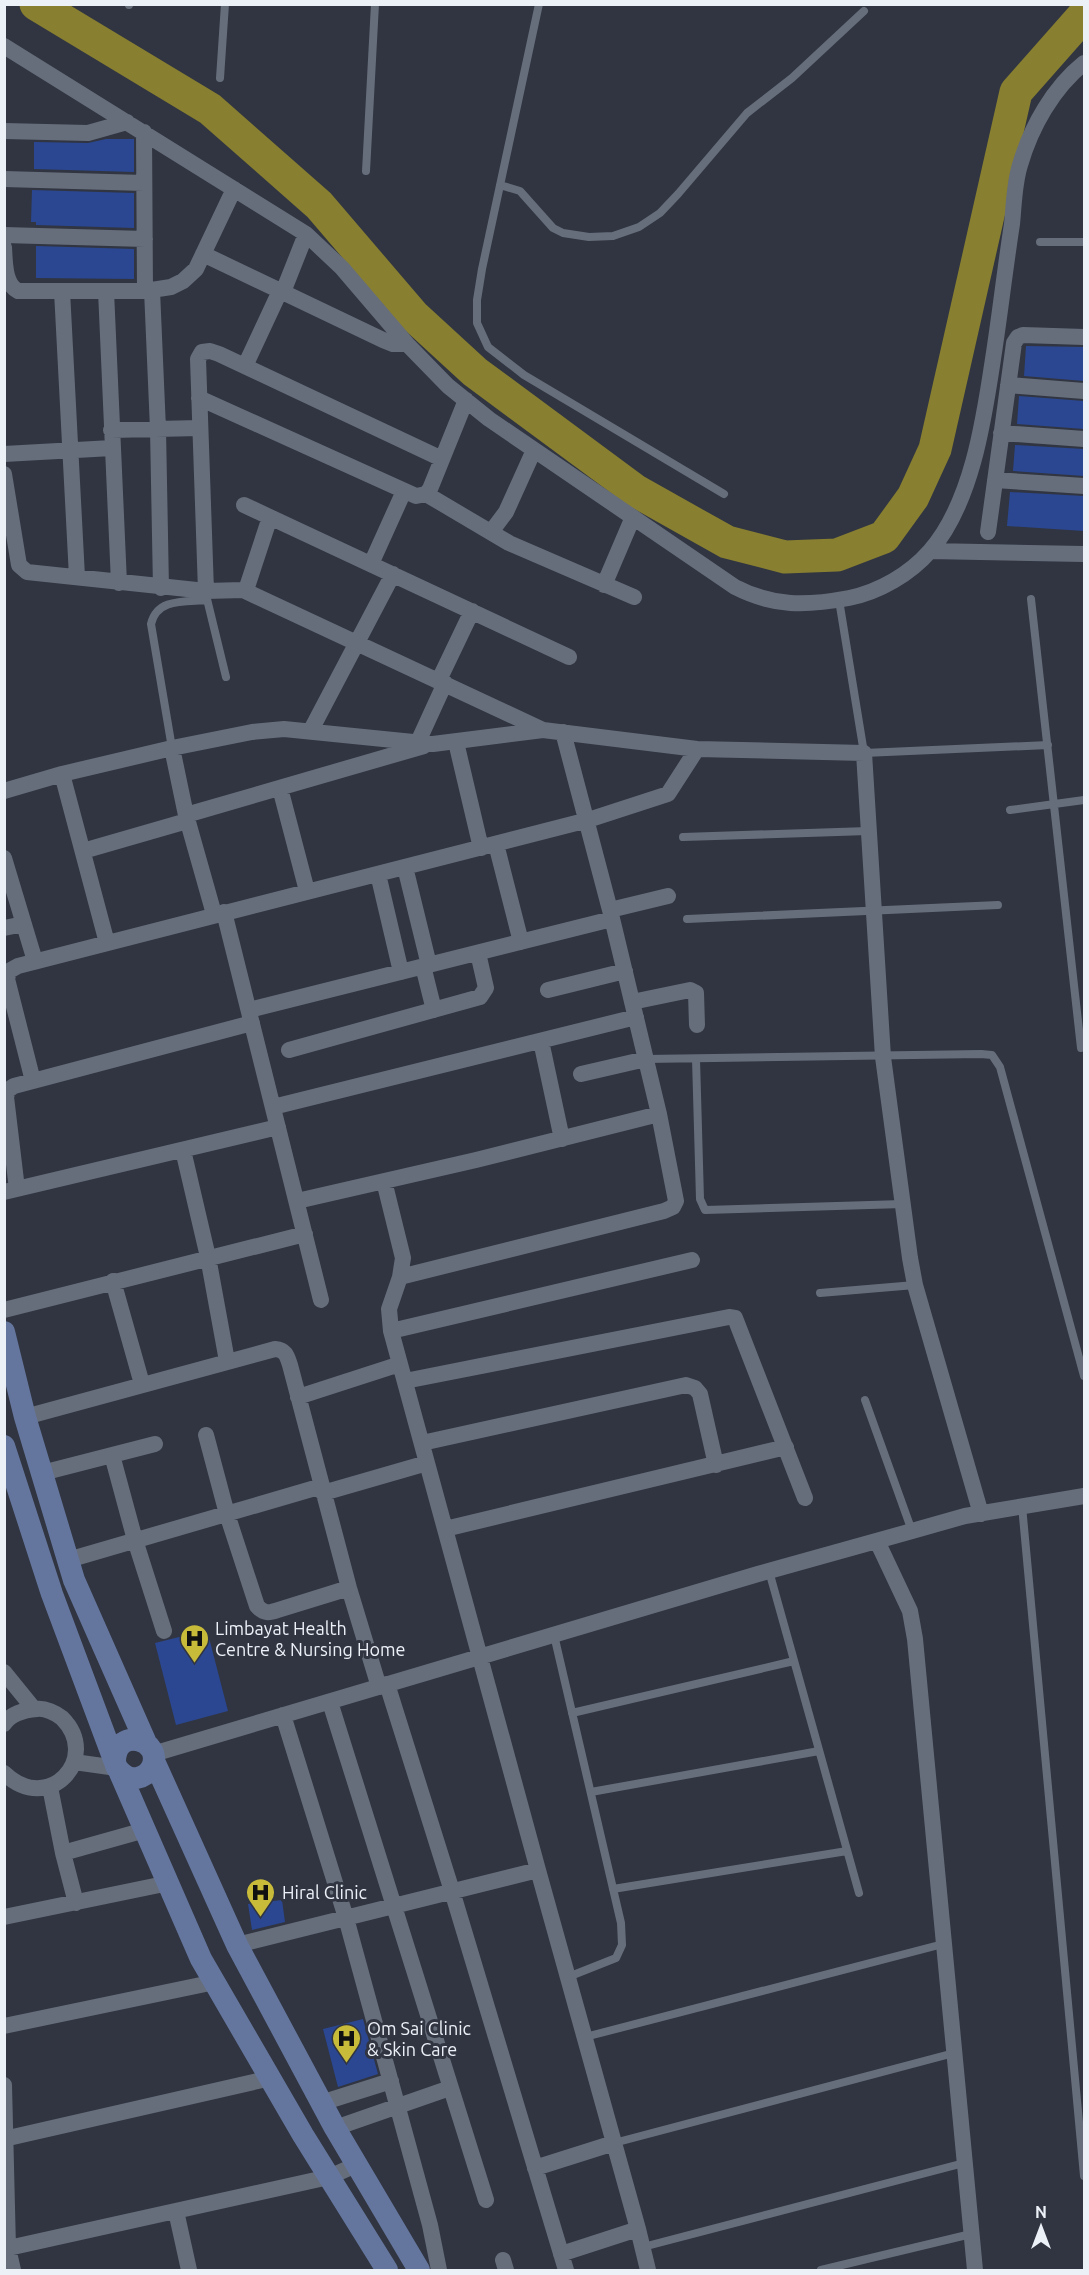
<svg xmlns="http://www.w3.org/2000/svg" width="1089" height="2275" font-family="Ubuntu,sans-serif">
<rect width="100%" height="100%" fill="#303541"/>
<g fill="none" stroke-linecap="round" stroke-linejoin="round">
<path stroke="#887f30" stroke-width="33" d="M36,4l174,105 109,96 95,111 61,56 161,119 91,51 58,15 52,-2 47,-18 29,-40 22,-48 81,-357 68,-77"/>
</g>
<path fill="#2b4791" d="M106,139h28v33l-100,-3v-27l54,1z
M32,190l102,3v35l-98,-3v-3h-5z
M36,246l98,3v30l-98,-1z
M1026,346l58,1v34l-60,-5z
M1019,396l65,5v28l-67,-5z
M1015,445l69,4v27l-71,-5z
M1010,492l74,4v35l-77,-5z
M207,1630l21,81 -52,14 -21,-82z
M282,1900l3,22 -33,8 -4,-26z
M363,2019l15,55 -40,13 -15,-58z"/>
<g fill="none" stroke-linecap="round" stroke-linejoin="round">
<path stroke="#676e7b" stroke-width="8" d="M539,4l-57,265 -5,31v23l11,24 36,28 200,119
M129,5v-1
M220,78l5,-74
M366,171l9,-167
M500,185l20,6 33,37 10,5 26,4 24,-1 26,-9 21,-14 18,-19 69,-81 45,-35 72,-67
M1040,242h44
M206,595l20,82
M1031,599l50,449
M839,600l25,153 184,-8
M172,748l-21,-124c6,-26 34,-22 56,-24
M1010,810l74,-10
M683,837l185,-6
M687,919l311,-14
M646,1059l335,-5 11,1 8,12 84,309
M696,1059l4,140 5,11 198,-6
M820,1293l95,-8
M865,1400l47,131
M1022,1506l62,670
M769,1571l90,322
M554,1635l67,288 1,22 -6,13 -48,19
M572,1713l222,-52
M591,1792l228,-41
M613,1889l234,-38
M585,2037l358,-93
M614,2143l340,-90
M643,2247l321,-84
M821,2270l150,-36"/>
<path stroke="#676e7b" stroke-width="16" d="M4,46l302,188 36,34 65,76 41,42 41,33 246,168c39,20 71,19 114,11 30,-6 61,-24 81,-47 42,-48 54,-132 63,-192 7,-45 12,-90 19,-135 2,-19 2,-40 8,-59 11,-38 33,-77 64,-102
M4,131l84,2 39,-11
M144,132l1,159
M4,179l140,4
M4,235l141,4
M4,247c1,14 0,37 14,44h127l26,-4 12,-6 13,-12 38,-80
M203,254l180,86 10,4h14
M152,290l6,139 3,159
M62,291l15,286
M106,291l13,292
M283,292l23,-58
M245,366l35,-75
M1008,385l76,6
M199,398l217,98 10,-2 4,-5 36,-89
M111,430l89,-2
M1001,433l83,6
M4,454l108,-6
M4,474l15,91 8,7 179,19 37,-1 4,-3 23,-70
M995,480l89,6
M426,494l83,49 125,54
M244,505l325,152
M491,532l15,-20 28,-62
M988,532l26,-189 4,-6 5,-2 61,2
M930,551l154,3
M371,564l33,-73
M604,585l29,-68
M243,590l300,140
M206,591l-8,-232 4,-7 8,-1 9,3 223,105
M439,680l33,-69
M311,730l82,-156
M418,742l27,-59
M456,742l25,106
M172,748l14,67 28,99
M62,774l45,169
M280,788l27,103
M4,791l58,-17 110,-26 80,-16 32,-3 149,15 110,-14 154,19 167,4 19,304 27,201 5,27 66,229
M186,815l238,-69
M496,844l25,98
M83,851l104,-30
M4,858l31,103
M405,867l24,98
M378,874l23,98
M610,910l58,-14
M224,912l97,388
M4,928l20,-4
M423,966l11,44
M548,990l77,-19
M632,1002l58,-12 6,3 1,32
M249,1010l363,-91
M541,1041l21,98
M289,1050l191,-53 6,-9 -8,-35
M581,1074l65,-15
M33,1081l-26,-102 2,-8 9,-5 570,-146 80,-26 29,-45
M273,1107l363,-90
M183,1150l25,107 19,104
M384,1181l19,77 -3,19 -11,32 2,22 147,539 100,359 10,41
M17,1189l-11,-92 2,-7 6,-4 238,-63
M4,1192l274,-65
M297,1201l179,-41 183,-46
M400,1277l264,-66 9,-4 3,-6 -17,-87 -49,-204 -47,-178
M113,1281l29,103
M4,1310l301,-76
M391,1331l301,-71
M405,1381l324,-64 6,1 70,180
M298,1397l102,-33
M25,1417l250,-68c11,1 12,7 15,16l59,223 30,99
M206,1435l21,79 30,92c7,8 12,7 21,4l71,-22
M422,1443l264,-58 9,3 5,6 16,71
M112,1455l23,85 29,91
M42,1473l113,-29
M323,1493l104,-30
M445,1529l341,-82
M877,1541l33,70 5,28 60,631
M68,1560l254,-74
M4,1672l30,37
M387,1684l65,207 114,379
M330,1702l156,498
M283,1715l63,203 84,307 9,45
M4,1724c7,-11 21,-14 33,-15 8,-1 19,4 25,9 40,40 -14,98 -58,55
M153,1754l605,-180 154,-43 53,-15 119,-20
M74,1762l43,6
M50,1787l13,66 13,50
M63,1853l82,-23
M4,1917l165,-34
M237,1945l301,-75
M4,2026l211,-44
M4,2085l4,163 5,22
M321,2103l70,-22
M335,2128l115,-40
M4,2139l267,-61
M535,2168l79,-25
M176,2211l13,59
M4,2249l325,-72 27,-12
M561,2254l77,-25
M503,2260l3,10"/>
<path stroke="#65769e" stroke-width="22" d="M4,1332l21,85 49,163 72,163
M4,1446l48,148 65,174c5,6 11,12 20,10 6,-1 12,-5 15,-11 12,-27 -36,-42 -37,-6
M154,1761l83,184 98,183 84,142
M120,1773l81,186 102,176 84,135"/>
</g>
<defs>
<symbol id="hospital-pin" viewBox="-11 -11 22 30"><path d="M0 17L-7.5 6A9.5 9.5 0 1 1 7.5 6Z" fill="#c9bb3a" stroke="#303541"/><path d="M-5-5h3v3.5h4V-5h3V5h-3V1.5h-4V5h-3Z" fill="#111"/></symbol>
</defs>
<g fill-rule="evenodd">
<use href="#hospital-pin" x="178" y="1622" width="33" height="45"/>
<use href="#hospital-pin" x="244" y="1876" width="33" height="45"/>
<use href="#hospital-pin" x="330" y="2022" width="33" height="45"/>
</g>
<g text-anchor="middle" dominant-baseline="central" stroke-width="6" stroke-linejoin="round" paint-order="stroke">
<g font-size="18" fill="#ecf0f7" stroke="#303541" text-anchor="start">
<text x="215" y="1628">Limbayat Health<tspan x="215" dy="21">Centre &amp; Nursing Home</tspan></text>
<text x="282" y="1892">Hiral Clinic</text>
<text x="367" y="2028">Om Sai Clinic<tspan x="367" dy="21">&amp; Skin Care</tspan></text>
</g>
</g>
<rect width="1089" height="2275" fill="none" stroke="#ecf0f7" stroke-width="12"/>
<g transform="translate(1041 2227)" stroke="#303541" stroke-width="4.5" paint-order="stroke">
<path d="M0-4.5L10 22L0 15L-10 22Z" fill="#ecf0f7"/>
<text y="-9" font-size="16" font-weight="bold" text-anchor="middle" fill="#ecf0f7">N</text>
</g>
</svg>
